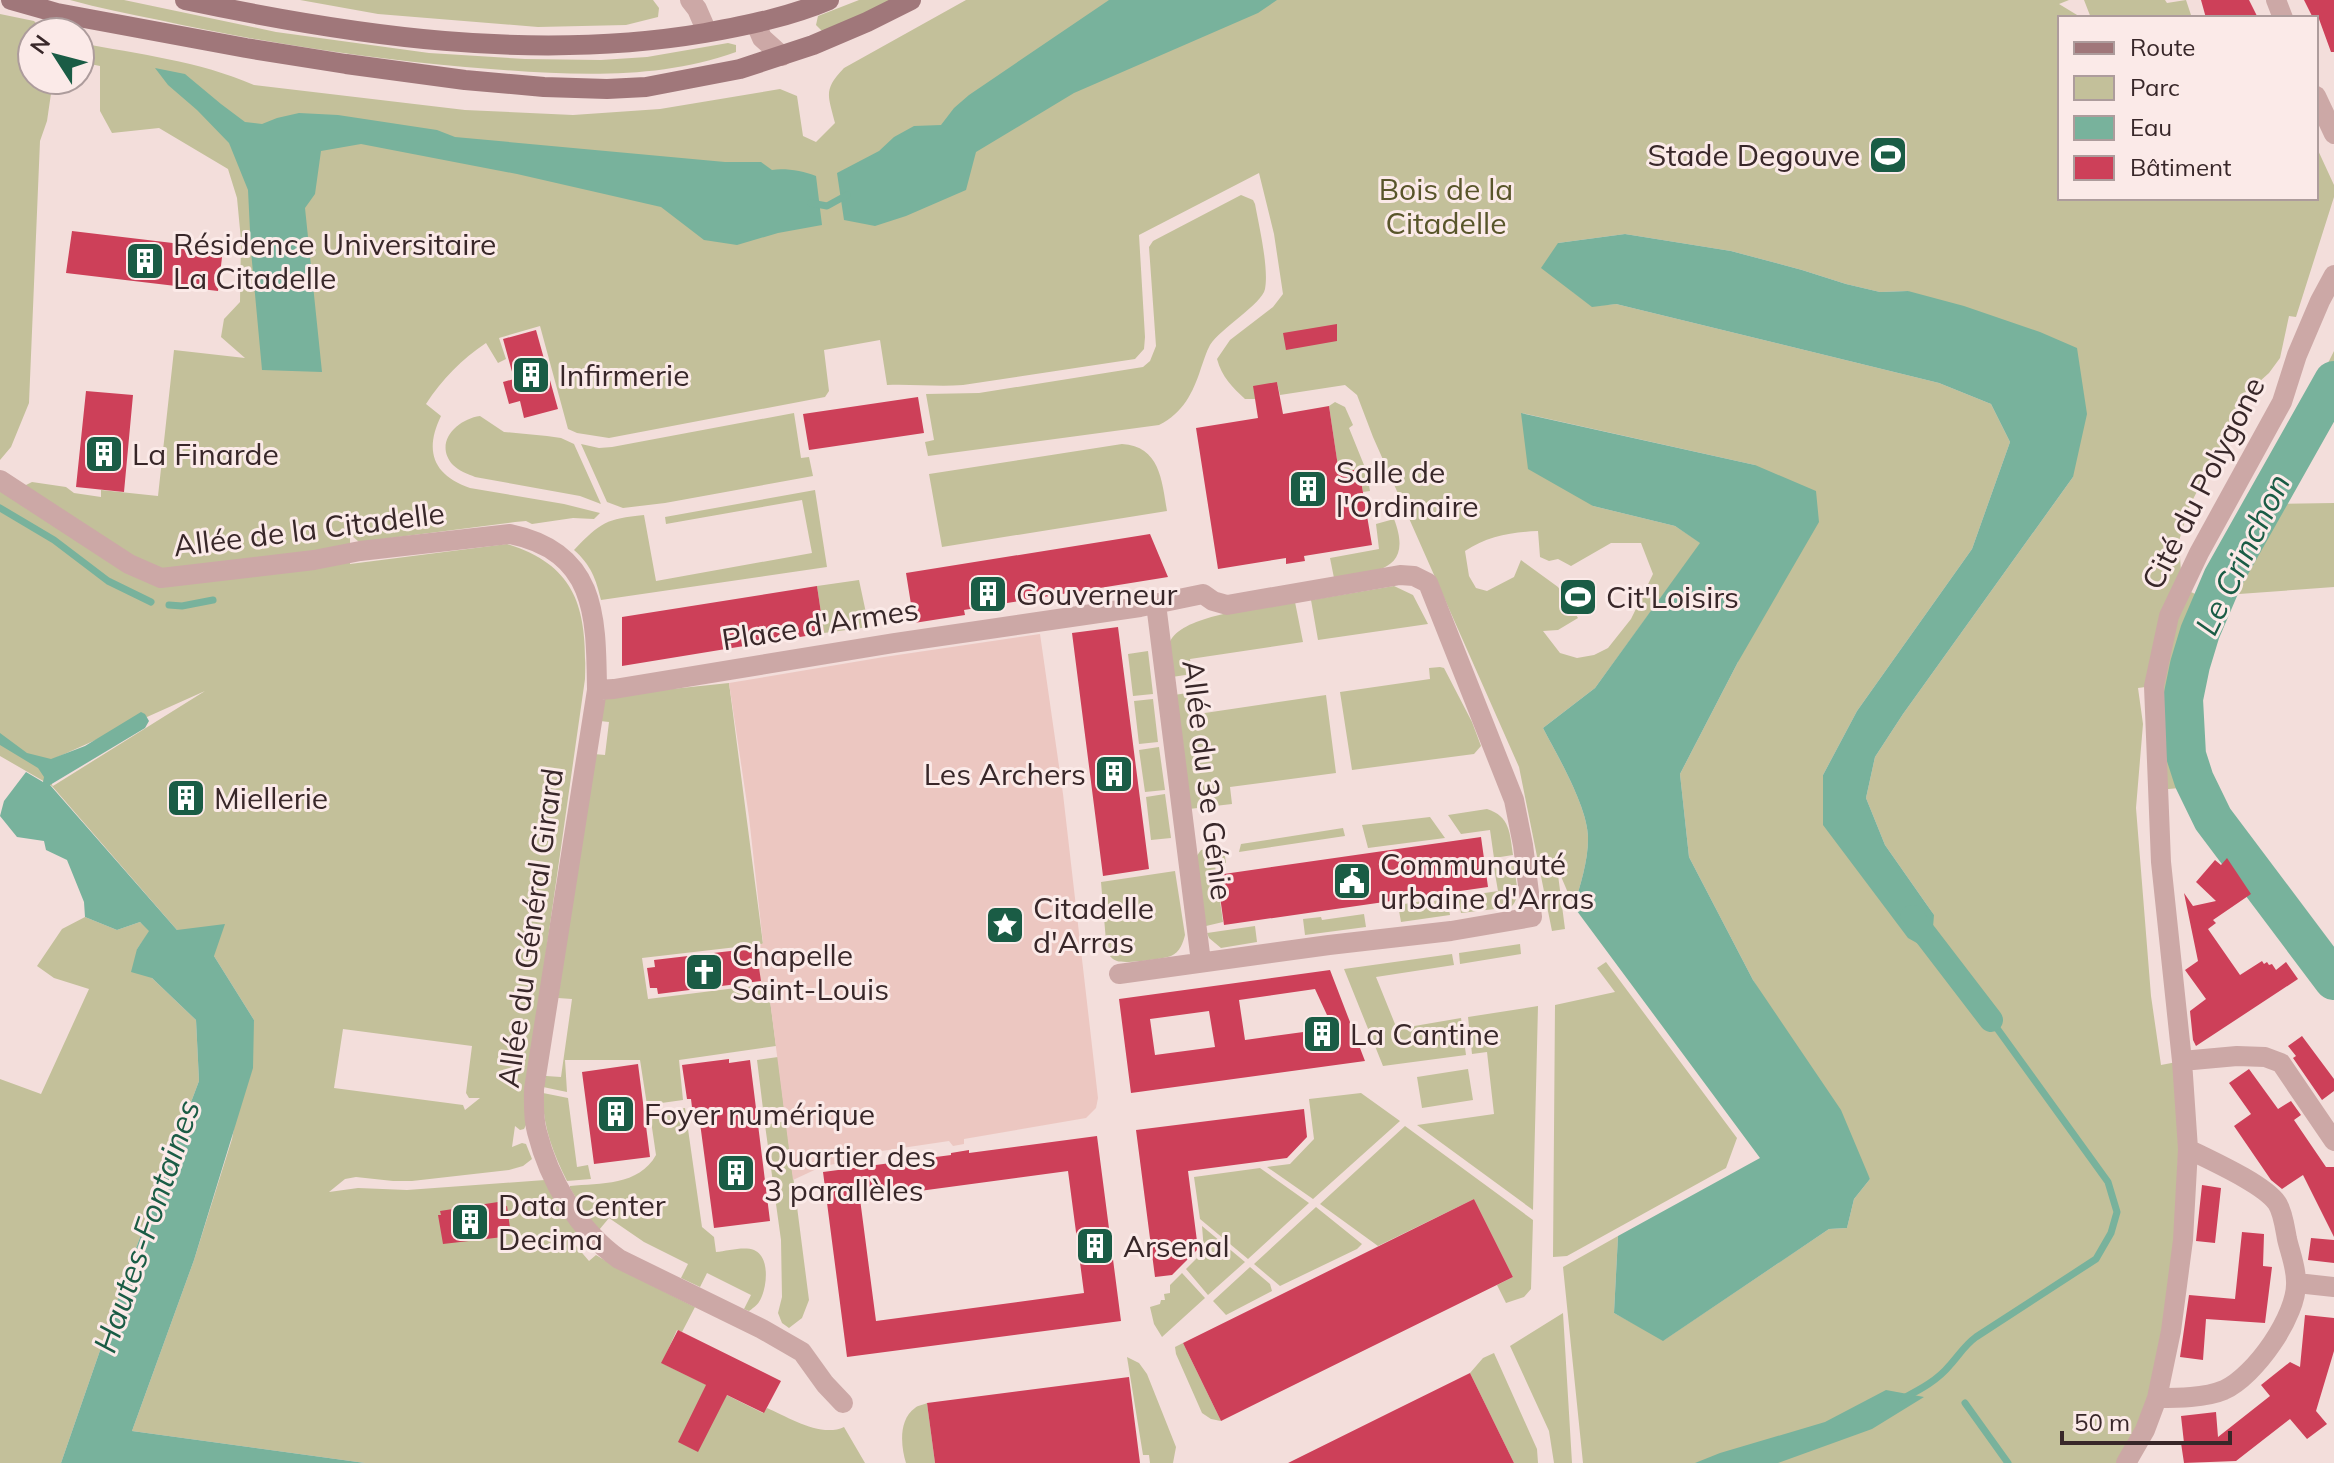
<svg xmlns="http://www.w3.org/2000/svg" width="2334" height="1463" font-family="Mulish,sans-serif">
<rect width="100%" height="100%" fill="#f3dedb"/>
<path fill="#c3c09a" fill-rule="evenodd" d="M70,0h54l152,32 153,21 96,6 76,1 46,-3 81,-14 8,2v7c-86,31 -181,22 -271,15 -103,-9 -205,-25 -306,-47 -30,-6 -60,-12 -89,-20z
M300,0h353l6,8 -1,9 -32,8 -88,2 -160,-13z
M859,0h33l-69,32 -7,-7 2,-9z
M966,0h1103l-10,4 23,14h-22v180h256v-52l18,39v12l-38,120 -7,-1 -9,42 -11,15 -20,18 -59,114 -11,36 3,47 20,9c38,-85 92,-162 132,-246v49l-61,104 61,-1v84l-109,8 -33,90 -3,15v50l3,15 23,49 93,127 26,30v19l-27,-33 -16,-16 -89,-129 -12,-25 -32,3 -5,-104 -15,2 5,36 -7,84 15,188 10,69 21,-4 -11,270 -45,132h-543l-20,-196 55,-31 -4,77 50,27 165,-111 18,-1 7,-29 16,-20 -117,-199 -64,-123 -9,-83 58,-112 17,-197 -233,-52 71,93 82,20 26,17 -106,145 -52,40c14,27 46,81 45,111 0,23 -8,46 -14,68l-17,-40 8,62 -13,2 -33,-164 -146,-330 -16,-42 -12,-10 -65,10 -3,-13 -22,17h-10c-13,-12 -23,-22 -28,-40l13,-19 43,-33 10,-13 -9,-60 -15,-61 -120,62 6,102 -1,12 -9,10 -172,26c-25,2 -50,-1 -76,0l-7,-45 -56,10 5,41 -4,6 -216,41 -32,-5 -9,-4 -28,-103 -41,12 7,21 -8,4 -12,-20c-24,16 -44,36 -60,61l15,12c-17,35 -8,59 29,72l94,16 36,9 -6,6 -21,-1 -41,6 -6,-3 -11,1 -156,20 -9,-8v30l157,-20c72,22 80,68 78,135l-57,400 -2,46 -2,4 -4,1 -5,-4 -3,21 10,-4 4,1 6,15 -9,7 -14,4 -97,11h-19l-37,-4 -11,2 -16,13 29,-4 49,2 138,-10 34,54 -8,6 18,21 7,-6 25,15 74,37 -13,25 -5,-2 -15,33 101,50 4,-5c21,9 54,30 77,19l21,36h-500l-233,-32 62,-171 38,-121 22,-119 -40,-64 -37,-26 -125,-144 -52,-30v-276l16,10 16,-8 34,5 8,6 27,4v-7l57,6 16,-146 71,8 -24,-21 3,-18 16,-17 1,-62 -4,-42 -9,-29 -69,-41 -47,5 -12,-22v-45l-20,-4v-19c58,11 119,18 174,42l211,25 108,5 87,-6 120,-20 17,7 6,40 13,6 19,-19c-7,-28 -12,-33 9,-55zM1625,234l106,17 71,19 44,14 34,8 28,-1 165,186 -170,237 -28,43 -9,41 19,47 49,70 -111,-140 34,-64 115,-162 38,-107 -19,-38 -52,-21 -323,-79 -24,2 -19,-14 -15,-49zM1538,531l2,26 9,4 9,-2 13,7 40,-23h30l12,31 -22,45 -23,29 -14,7 -17,3 -17,-5 -17,-22 15,-1 20,-12 -20,-31 -37,-27 -7,17 -27,14 -11,-3 -7,-12 -4,-25c22,-15 48,-19 73,-20zM205,691l-152,95 -1,-1 -1,-25zM343,1029l129,17 -6,47 3,5h11l-15,12 -2,-5 -129,-17z
M2084,0h81l2,3 19,-3 6,18h-101z
M0,14l34,7 10,11h-12v48h21l-6,41 -7,20 -11,262 -18,44 -11,13z
M1241,195l12,5 2,4c4,22 14,64 10,85 -3,15 -44,39 -55,56 -4,7 -6,15 -9,23 -8,25 -18,45 -42,57l-231,31 -3,-14 9,-2 -8,-46 53,-1 164,-26 7,-6 6,-15 -7,-99 4,-6z
M1335,402l10,5 8,18 -4,3 17,42 4,21 -7,1 -4,-23 -20,4 -10,-67z
M794,413l7,45 8,-1 4,19 -148,27 -42,5 -16,-6 -26,-58 18,4 13,-1z
M480,416l24,16 43,4 14,2 13,6 27,60 -21,-8 -105,-19c-7,-3 -16,-6 -22,-12 -20,-22 4,-46 27,-49z
M1122,444c38,2 40,37 45,67l-225,36 -13,-73z
M815,490l12,77 -226,33c-5,-21 -10,-35 -27,-50 27,-28 32,-31 70,-35l12,66 156,-28 -10,-53 -136,24 -1,-7z
M1394,519c21,54 -22,53 -60,59l-4,-20 49,-9 -3,-25z
M859,580l10,47 -45,6 -7,-47z
M1394,586l19,9 15,29 -110,16 -7,-40z
M1295,602l8,40 -113,17 2,15 -20,3c-1,-9 -4,-22 -3,-31 4,-32 100,-39 126,-44z
M1148,651l5,43 -20,2 -5,-42z
M1440,667l4,1 28,54 9,24 -7,8 -122,16 -12,-78 90,-13 -1,-11z
M729,683l34,261 -121,14 6,41 120,-15 8,62 -97,14 4,40 -36,5 -7,-45h-75l2,32 -24,-5 3,-11 15,1 11,-78 -14,-1 36,-244 11,1 4,-33 -9,-1 5,-25z
M1194,692l4,22 128,-19 10,78 -106,14 2,17 -43,5 -15,-114z
M1153,699l5,43 -19,2 -5,-43z
M1159,747l6,43 -20,2 -6,-42z
M1165,794l6,44 -20,2 -5,-43z
M1487,809c23,7 23,25 26,46l-19,3 -4,-28 -29,4 -13,-19z
M1430,817l15,21 -77,10 -6,-23z
M1343,828l2,8 -106,16 2,-8z
M1220,847l4,3 2,13 -11,2 8,57 -17,4 -10,-69 5,-7z
M1514,866c1,13 8,31 -3,41l-50,6 -3,-16 40,-6 -4,-23z
M1175,871l10,64c-2,8 -5,17 -14,21 -9,3 -45,8 -54,5 -5,-2 -6,-4 -10,-8l-6,-71z
M1447,898l3,17 -49,7 -3,-17 25,-4 1,7 11,-2 -1,-5z
M1364,914l2,13 -61,8 -2,-16 18,-2 1,3z
M85,917l32,13 23,-8 10,9 -13,18 15,29 44,42 3,61 -69,183 -69,199h-61v-384l41,15 48,-105 -35,-11 -17,-12 25,-37z
M1255,926l2,16 -36,6 -12,-10 -2,-5z
M1520,944l1,10 -61,10 -1,-11z
M1452,954l2,11 -78,12 21,52 64,-11 5,37 -83,11 -39,-97z
M1606,962l131,176 -11,30 -159,88 -14,1 2,-252 60,-13 -18,-24z
M1538,1006l-5,204 -116,-85 77,-11 -7,-62 -15,2 -4,-37z
M778,1057l6,50 -21,2 -6,-49z
M1468,1069l5,31 -51,8 -5,-31z
M543,1093l25,5 9,69 11,-2 3,14 -24,2c-14,-28 -25,-56 -24,-88z
M1361,1093l39,28 -87,78 -46,-32 23,-3 24,-25 -5,-40z
M685,1108l17,119 12,10 2,15c11,-1 28,-6 38,-2 17,7 13,40 5,52 -2,3 -7,7 -10,9l-5,-2 7,-14 -44,-22 -7,14 -19,-9 7,-14 -44,-22 -35,-24 -10,12 -9,-8 -20,-34v-2c30,-3 69,0 86,-31l-6,-41z
M786,1121l23,179 -7,18 -13,10 -7,-5 -4,-10 4,-16 -1,-57 -16,-115z
M1405,1126l128,94 -2,69 -7,8 -18,6 -9,-18 16,-8 -39,-78 -96,47 -58,-42z
M1260,1168l49,35 -61,56 -48,-40 -6,-42z
M1316,1207l46,37 -5,5 -77,37 -26,-22z
M1202,1226l43,36 -37,33 -22,-26 18,-18z
M1250,1267l20,17 2,7 -46,24 -13,-14z
M1182,1273l23,25 -43,39 -8,-13 -4,-17 10,-3 1,-4h4l-1,-6 6,-1v-8z
M1563,1313l9,150h-18l-5,-32 -39,-85z
M1183,1343l38,78 -10,-2 -9,-6 -26,-59 -1,-7z
M1494,1353l43,96 1,14h-24l-44,-90 13,-15z
M1127,1357l12,6 8,11 29,73 -3,16h-23l-1,-8h-6z
M927,1403l8,60h-29c-5,-16 -8,-43 9,-55 3,-3 8,-3 12,-5z"/>
<path fill="#ecc7c1" d="M1040,634l23,160 35,304 -2,10 -10,10 -122,21v5l-11,2 -4,-5 -81,12 -12,-3 -9,12 -24,4 -30,14 -25,-195 -7,-3 -5,-23 1,-12 6,-4 -14,-126 -20,-134 155,-26z"/>
<path fill="#78b29c" d="M1109,0h168l-19,13 -184,80 -98,59 -10,38 -60,26 -31,10 -31,-6 -7,-47 42,-22 15,-14 20,-11 27,-1 13,-17 15,-13z
M155,68l30,6 36,30 24,18 17,2 15,-6 22,-5 39,2 99,15 18,7 270,25h36l11,8c13,-2 31,1 44,6l6,49 -44,8 -41,12 -33,-5 -43,-33 -144,-33 -156,-30 -40,7 -6,43 -10,14 17,164 -60,-2 -11,-119 -3,-61 -19,-47 -32,-33 -29,-25z
M1625,234l106,17 71,19 44,14 34,8 28,-1 56,15 76,26 37,16 10,66 -14,63 -170,237 -28,43 -9,41 19,47 49,70 -3,36 -23,-13 -85,-113v-50l34,-64 115,-162 38,-107 -19,-38 -52,-21 -323,-79 -24,3 -51,-39 17,-25z
M1521,413l234,52 61,26 3,31 -81,140 -58,112 9,83 64,123 88,130 29,69 -16,20 -7,29 -18,1 -166,112 -49,-28 4,-77 142,-78 -186,-251c6,-22 14,-45 14,-68 1,-30 -31,-84 -45,-111l52,-40 105,-145 -25,-17 -82,-20 -65,-37z
M141,712l4,2 4,7 -4,7 -95,57 127,145 48,-6 -11,32 40,64 -1,48 -59,192 -62,171 233,32h-304l69,-199 69,-183 -3,-61 -44,-42 -21,-6 6,-23 12,-18 -9,-9 -23,8 -32,-13 -1,-15 -17,-42 -21,-10 -2,-9 -27,-4 -17,-21 4,-15 22,-29 17,10 1,-5 -6,-9 -38,-23v-12l27,20 24,6 34,-13z
M1886,1390l38,7 -52,32 -94,34h-83l25,-10 105,-31z"/>
<g fill="none" stroke-linecap="round" stroke-linejoin="round">
<path stroke="#78b29c" stroke-width="7" d="M811,203l16,3 20,-11
M0,508l54,32 54,41 43,21
M169,605l13,1 31,-6
M1902,1399c17,-9 35,-18 48,-34 9,-10 15,-20 26,-28l120,-78 15,-26 6,-21 -9,-30 -117,-162
M1965,1403l43,60"/>
<path stroke="#78b29c" stroke-width="24" d="M1912,917l79,103"/>
<path stroke="#78b29c" stroke-width="40" d="M2334,381l-111,197 -23,54 -10,33 -7,34 3,56 8,25 19,39 121,161"/>
</g>
<path fill="#cd4059" fill-rule="evenodd" d="M2201,0h48l9,18h-52z
M2304,0h30v52h-3l-12,-33 -6,-1z
M72,231l151,18 -5,42 -152,-18z
M1337,324v17l-51,9 -3,-17z
M536,330l22,79 -34,9 -4,-17 -11,3 -6,-22 11,-3 -11,-40z
M1277,382l6,32 46,-8 10,67 20,-4 13,76 -68,11 1,5 -19,3v-6l-68,11 -22,-141 62,-10 -5,-32z
M86,391l47,4 -9,97 -48,-5z
M918,397l6,36 -115,17 -6,-36z
M1150,534l18,43 -204,33 1,5 -51,8 -8,-50z
M817,586l7,47 -202,33v-49z
M1118,627l31,242 -46,7 -31,-243z
M1481,837l7,50 -264,38 -7,-50z
M2227,858l24,36 -38,26 3,3 -8,6 32,46 22,-14 2,3 3,-2 2,3 3,-1 4,6 10,-8 12,17 -102,67 -3,-6 -3,-29 16,-12 -21,-29 13,-9 -14,-68 9,13 23,-5 -20,-19 19,-22 6,5z
M756,948l5,33 -103,13 -1,-6h-7l-3,-20 8,-1 -1,-7z
M1330,970l35,91 -234,32 -12,-94zM1315,989l18,39 -88,12 -6,-40zM1209,1011l6,36 -60,8 -5,-36z
M2302,1036l32,43v12l-12,9 -29,-42 3,-2 -8,-10z
M729,1059v4l21,-3 20,161 -56,7 -14,-105 -6,1 -3,-25h-4l-5,-34z
M638,1064l12,93 -56,7 -12,-92z
M2249,1069l29,40 13,-8 10,14 -7,5 32,47h8v70l-31,-62 -21,14 -11,-9 -37,-54 17,-12 -22,-31z
M1304,1109l3,28 -20,21 -99,13 10,78 -26,26 -17,2 -19,-147z
M1097,1136l24,185 -274,36 -24,-185 128,-17v-2l18,-3v3zM1068,1171l16,122 -208,28 -16,-122z
M2202,1185l19,3 -6,55 -19,-2z
M1474,1199l39,78 -292,144 -38,-78z
M498,1202l1,5 8,-1 3,22 -8,1 1,8 -60,7 -5,-29h3l-1,-4z
M2242,1232l22,2 -1,32 9,1 -7,56 -59,-4 -3,41 -23,-3 9,-62 46,4z
M2311,1238l23,2v23l-26,-3z
M2305,1315l29,3v33l-18,60 11,13 -20,15 -17,-20 -54,42 -52,2 -3,-20h3l-3,-27 35,-4 2,25 52,-41 -9,-11 29,-23 10,5z
M678,1330l103,51 -17,32 -37,-18 -29,57 -20,-10 28,-57 -45,-22z
M1470,1373l44,90h-226l109,-54z
M1129,1377l11,86h-205l-8,-60z"/>
<g fill="none" stroke-linecap="round" stroke-linejoin="round">
<path stroke="#cca8a6" stroke-width="20" d="M690,0l7,9 10,23
M2276,0l7,18
M756,24l6,14 20,18
M2316,96l18,38
M0,480l129,84 32,14 153,-18 46,-9 150,-17c87,18 86,83 87,156l-63,399c0,14 -1,29 3,43 12,48 41,98 82,127l143,70 40,23 23,32 18,19
M1156,604l45,358
M597,690l17,-1 280,-46 246,-36 63,-13 10,7 14,4 173,-30 14,1 14,7 86,217 9,45 9,72 -81,14 -122,14 -210,29
M2182,1061l55,-5 28,1 16,6 53,78
M2297,1283l37,4
M2157,1398c20,0 48,0 67,-8 31,-14 74,-75 72,-109 0,-14 -6,-29 -9,-42 -2,-11 -4,-27 -10,-36 -13,-19 -67,-43 -89,-54
M2126,1463l19,-33 12,-32 14,-67 12,-91 5,-91 -6,-88 -21,-199 -7,-176 15,-70 30,-63 83,-151 15,-47 23,-54 14,-26"/>
<path stroke="#a0777a" stroke-width="20" d="M11,0l46,13 189,35 100,16 119,16 79,7 63,2 39,-2 94,-18 73,-24 54,-23 44,-22
M185,0c170,36 348,62 520,33 43,-8 84,-16 124,-33"/>
</g>
<defs>
<symbol id="stadium-square" viewBox="-11 -11 22 22"><rect x="-9" y="-9" width="18" height="18" rx="4" fill="#1a5c45" stroke="#fbeae8"/><path d="M0-5a6.5 5 0 1 0 0 10a6.5 5 0 1 0 0-10ZM-3.5-1.8h7v3.6h-7Z" fill="#fff"/></symbol>
<symbol id="building-square" viewBox="-11 -11 22 22"><rect x="-9" y="-9" width="18" height="18" rx="4" fill="#1a5c45" stroke="#fbeae8"/><path d="M-4-6H4V6H1V3H-1V6H-4ZM-2.5-4.3h1.7v1.8h-1.7ZM.8-4.3h1.7v1.8H.8ZM-2.5-1h1.7V.8h-1.7ZM.8-1h1.7V.8H.8Z" fill="#fff"/></symbol>
<symbol id="civic-square" viewBox="-11 -11 22 22"><rect x="-9" y="-9" width="18" height="18" rx="4" fill="#1a5c45" stroke="#fbeae8"/><path d="M-.6-6.5H3V-4.5H.6V-3L4-1V1h2V6H-6V1h2V-1L-.6-3ZM-1.2 2.5V6h2.4V2.5Z" fill="#fff"/></symbol>
<symbol id="sight-square" viewBox="-11 -11 22 22"><rect x="-9" y="-9" width="18" height="18" rx="4" fill="#1a5c45" stroke="#fbeae8"/><path d="M0-6L1.8-2.2L6-1.7L2.9 1.2L3.7 5.4L0 3.3L-3.7 5.4L-2.9 1.2L-6-1.7L-1.8-2.2Z" fill="#fff"/></symbol>
<symbol id="church-square" viewBox="-11 -11 22 22"><rect x="-9" y="-9" width="18" height="18" rx="4" fill="#1a5c45" stroke="#fbeae8"/><path d="M-1.2-6h2.4v3.5h3.3v2.4h-3.3V6h-2.4V-.1h-3.3v-2.4h3.3Z" fill="#fff"/></symbol>
</defs>
<g fill-rule="evenodd">
<use href="#stadium-square" x="1866" y="133" width="44" height="44"/>
<use href="#building-square" x="123" y="239" width="44" height="44"/>
<use href="#building-square" x="509" y="353" width="44" height="44"/>
<use href="#building-square" x="82" y="432" width="44" height="44"/>
<use href="#building-square" x="1286" y="467" width="44" height="44"/>
<use href="#building-square" x="966" y="572" width="44" height="44"/>
<use href="#stadium-square" x="1556" y="575" width="44" height="44"/>
<use href="#building-square" x="1092" y="752" width="44" height="44"/>
<use href="#building-square" x="164" y="776" width="44" height="44"/>
<use href="#civic-square" x="1330" y="859" width="44" height="44"/>
<use href="#sight-square" x="983" y="903" width="44" height="44"/>
<use href="#church-square" x="682" y="950" width="44" height="44"/>
<use href="#building-square" x="1300" y="1012" width="44" height="44"/>
<use href="#building-square" x="594" y="1092" width="44" height="44"/>
<use href="#building-square" x="714" y="1151" width="44" height="44"/>
<use href="#building-square" x="448" y="1200" width="44" height="44"/>
<use href="#building-square" x="1073" y="1224" width="44" height="44"/>
</g>
<g text-anchor="middle" dominant-baseline="central" stroke-width="6" stroke-linejoin="round" paint-order="stroke">
<g font-size="30" fill="#382729" stroke="#fbeae8" text-anchor="start">
<text x="1860" y="155" text-anchor="end">Stade Degouve</text>
<text x="173" y="244">Résidence Universitaire<tspan x="173" dy="34">La Citadelle</tspan></text>
<text x="559" y="375">Infirmerie</text>
<text x="132" y="454">La Finarde</text>
<text x="1336" y="472">Salle de<tspan x="1336" dy="34">l'Ordinaire</tspan></text>
<text x="1016" y="594">Gouverneur</text>
<text x="1606" y="597">Cit'Loisirs</text>
<text x="1086" y="774" text-anchor="end">Les Archers</text>
<text x="214" y="798">Miellerie</text>
<text x="1380" y="864">Communauté<tspan x="1380" dy="34">urbaine d'Arras</tspan></text>
<text x="1033" y="908">Citadelle<tspan x="1033" dy="34">d'Arras</tspan></text>
<text x="732" y="955">Chapelle<tspan x="732" dy="34">Saint-Louis</tspan></text>
<text x="1350" y="1034">La Cantine</text>
<text x="644" y="1114">Foyer numérique</text>
<text x="764" y="1156">Quartier des<tspan x="764" dy="34">3 parallèles</tspan></text>
<text x="498" y="1205">Data Center<tspan x="498" dy="34">Decima</tspan></text>
<text x="1123" y="1246">Arsenal</text>
</g>
<g font-size="30" fill="#58552a" stroke="#fbeae8">
<text x="1446" y="189">Bois de la<tspan x="1446" dy="34">Citadelle</tspan></text>
</g>
<g font-size="30" fill="#382729" stroke="#fbeae8">
<text transform="translate(2203 483) rotate(-63)">Cité du Polygone</text>
<text transform="translate(309 529) rotate(-7)">Allée de la Citadelle</text>
<text transform="translate(820 624) rotate(-9)">Place d'Armes</text>
<text transform="translate(1208 780) rotate(83)">Allée du 3e Génie</text>
<text transform="translate(530 928) rotate(-82)">Allée du Général Girard</text>
</g>
<g font-size="32" font-style="italic" fill="#1a5c45" stroke="#fbeae8">
<text transform="translate(2242 554) rotate(-64)">Le Crinchon</text>
<text transform="translate(146 1226) rotate(-71)">Hautes-Fontaines</text>
</g>
</g>
<rect x="2058" y="16" width="260" height="184" fill="#fbeae8" stroke="#ad9c9c" stroke-width="2"/>
<rect x="2074" y="42" width="40" height="12" fill="#a0777a" stroke="#ad9c9c" stroke-width="2"/>
<text x="2130" y="56" font-size="24" fill="#382729">Route</text>
<rect x="2074" y="76" width="40" height="24" fill="#c3c09a" stroke="#ad9c9c" stroke-width="2"/>
<text x="2130" y="96" font-size="24" fill="#382729">Parc</text>
<rect x="2074" y="116" width="40" height="24" fill="#78b29c" stroke="#ad9c9c" stroke-width="2"/>
<text x="2130" y="136" font-size="24" fill="#382729">Eau</text>
<rect x="2074" y="156" width="40" height="24" fill="#cd4059" stroke="#ad9c9c" stroke-width="2"/>
<text x="2130" y="176" font-size="24" fill="#382729">Bâtiment</text>
<g transform="translate(56 56) rotate(306)"><circle r="38" fill="#fbeae8" stroke="#ad9c9c" stroke-width="2"/>
<path d="M0-6L14 30L0 20L-14 30Z" fill="#1a5c45"/>
<text y="-12" font-size="22" font-weight="bold" text-anchor="middle" fill="#382729">N</text>
</g>
<path d="M2062 1431v12h168v-12" fill="none" stroke="#382729" stroke-width="4"/>
<text x="2074" y="1431" font-size="24" fill="#382729" stroke="#fbeae8" stroke-width="6" paint-order="stroke">50 m</text>
</svg>
